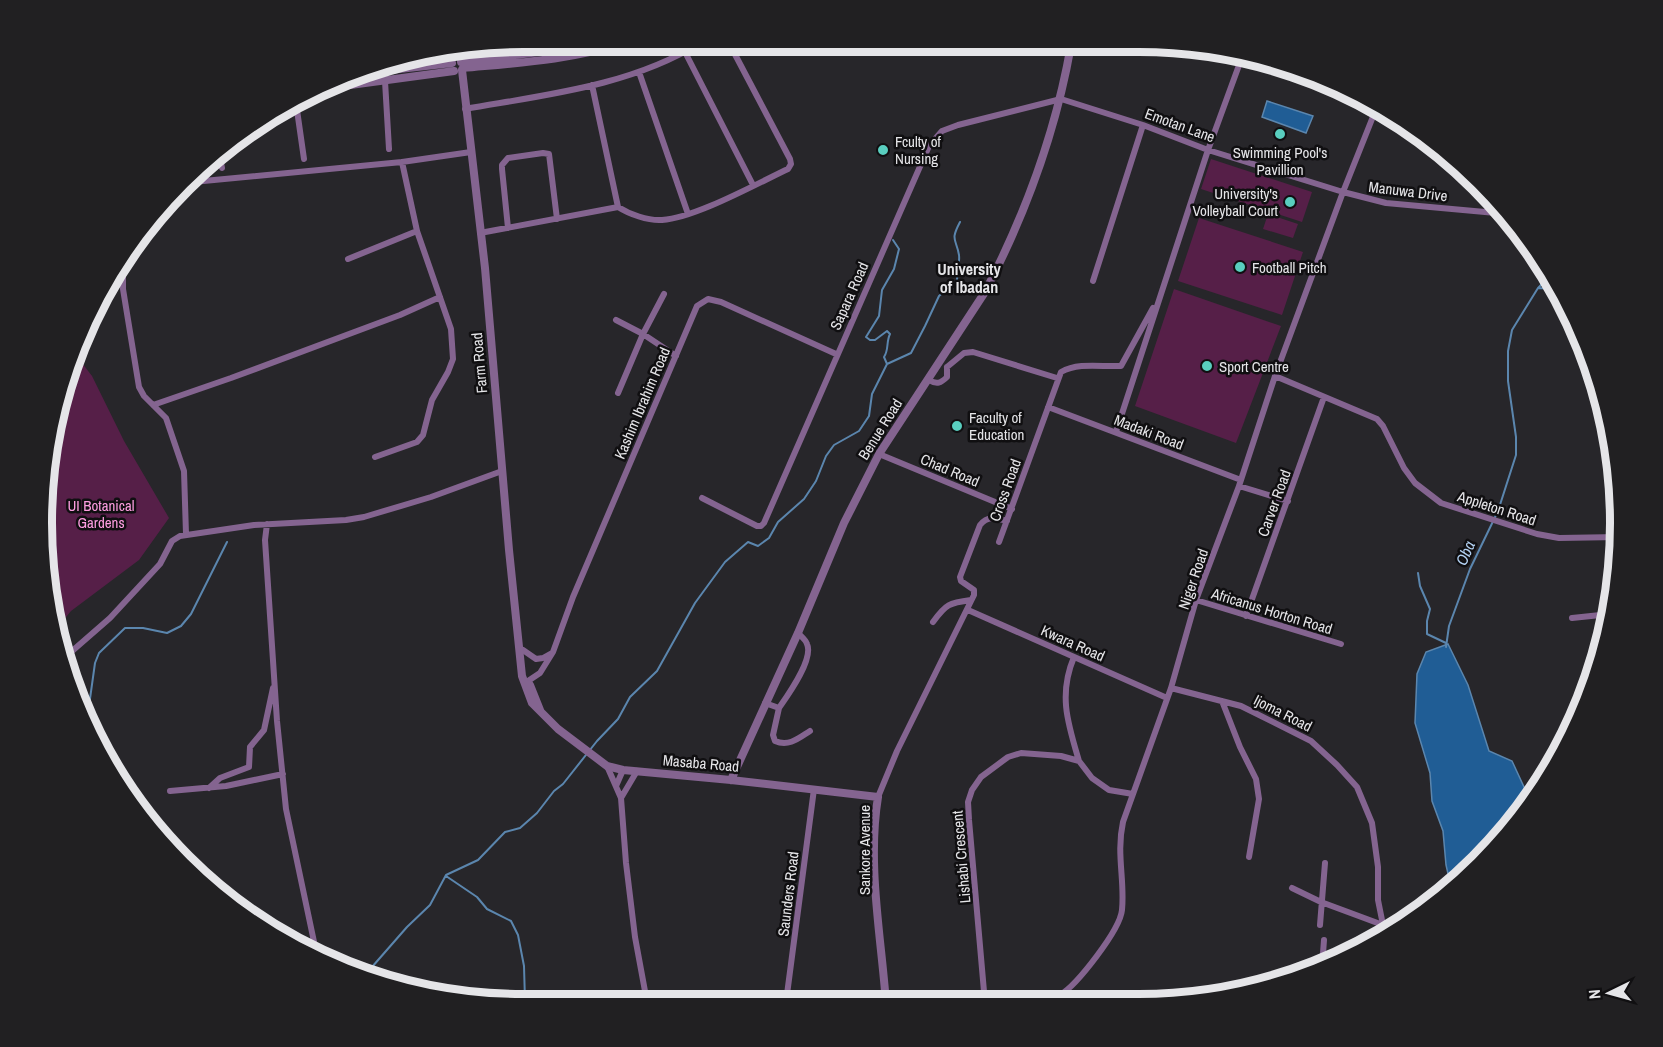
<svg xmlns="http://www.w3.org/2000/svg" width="1663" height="1047" font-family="'Archivo Narrow',sans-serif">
<rect width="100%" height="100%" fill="#27262a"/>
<path fill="#561f48" d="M1211,159l101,33 -10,30 -101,-33z
M1268,214l30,10 -5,14 -30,-9z
M1199,218l104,34 -21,63 -104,-34z
M1174,289l107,37 -45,117 -101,-37z
M75,354l17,22 32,65 45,77 -30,42 -68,51 -15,18 -14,-106 26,-155z"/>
<path fill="#205d95" stroke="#5b86ae" stroke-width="1.5" d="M1267,101l46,15 -7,17 -44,-16z
M1448,644l20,41 21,66 23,10 19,41 -10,15 -70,70 -5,-22 -3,-34 -11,-30 -2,-28 -15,-50 2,-49 9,-22z"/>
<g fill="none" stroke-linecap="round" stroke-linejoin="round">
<path stroke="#5b86ae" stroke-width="2" d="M1538,288l21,1
M887,364l-3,-7c5,-7 2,-15 6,-23l-3,-3 -12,9h-5l-4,-3 13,-21 3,-26 12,-21 5,-20 -6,-9
M1418,573l2,13 10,23 -3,12v13l19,9
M1446,647l3,-21 21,-57 28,-58 18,-56v-18l-8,-56v-30l4,-21 26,-42 13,-13
M88,713l7,-50 4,-10 26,-25h18l24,5 14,-7 10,-12 36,-72
M446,876l31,21 10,12 24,12 7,14 6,31 1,35
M365,975l42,-48 23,-22 16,-30 32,-15 27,-28 15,-4 17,-15 17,-22 9,-7 34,-43 21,-22 12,-22 27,-26 38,-68 30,-41 23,-20 10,4 11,-8 9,-16 26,-23 12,-18 10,-25 8,-11 25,-14 10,-15 3,-22 15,-30 24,-11 14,-27 14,-30 18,-16c0,-8 3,-17 2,-25 -3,-17 -9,-14 1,-33"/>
<path stroke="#846490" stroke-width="6" d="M685,52l68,133
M639,72l49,142
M385,81l4,68
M592,85l26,122
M296,103l8,56
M465,109c79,-14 166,-23 235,-66
M220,157l2,11
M193,182l209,-20 69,-10
M508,228l-6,-59v-4l6,-7 35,-5 6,1 8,65
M480,233l138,-26c11,7 30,14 44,13 33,-2 94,-36 126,-51l3,-5 -1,-5 -61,-116
M348,259l69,-28
M123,265v24l16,98 5,9 22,22 18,53 2,63
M1093,281l50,-156
M616,320l27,14 33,22
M947,367l17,-14 9,-1 84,26
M1275,376l102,43 6,7 21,42 11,15 26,20 96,31 22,4 60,-1
M929,380c8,5 12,3 18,-3v-10
M618,393l25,-59 21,-40
M153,405l78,-27 169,-63 40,-18
M1048,407l193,73
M1116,432l92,-282 34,-93
M879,454l133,55
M375,457l42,-15 6,-7 9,-35 16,-28 5,-13 -2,-30 -34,-98 -15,-69
M1239,486l49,15
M702,498l55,28h4l3,-3 165,-377 13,-15 16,-6 103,-26 82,26 65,25 135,42 43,11 121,11
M267,524l-2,16 12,181 9,88 31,147
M999,542l62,-170c18,-10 40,-5 60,-6l32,-58
M1196,600l145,44
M968,610l199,88
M1246,616l78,-219
M1572,618l38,-4
M933,622c13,-18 16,-19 38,-22
M523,650l13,9 7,-1 9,-5
M62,656l9,-4 39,-34 50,-54 12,-23 8,-5 74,-11 92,-5 18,-3 67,-20 71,-26
M1074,657c-16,38 -6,67 5,104
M528,681l12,-8 13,-21 20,-55 124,-291 11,-7 13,3 115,52
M1171,688l70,18 70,35 26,24 20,22 15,36 6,44v33l5,25v11
M1222,701l18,46 16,32 3,20 -10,58
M765,703l14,5c9,-13 35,-49 28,-64 -1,-4 -6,-8 -9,-11
M779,708l-6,27 2,6c14,6 24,-3 35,-10
M607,766l14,32 5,65 9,74 12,65
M616,786l7,-16
M209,788l11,-10 29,-11 1,-20 14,-17 9,-42
M170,791l56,-5 57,-12
M878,797l19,-46 77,-156v-5l-13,-9 -1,-4 20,-52c8,-10 16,-7 27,-4
M621,798l16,-27
M1292,888l29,14 62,23
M1320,925l5,-62
M1322,967l2,-27
M786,1002l28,-213
M985,1003l-16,-183 -1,-18 4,-12 9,-13 27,-20 13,-4 40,3 18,5 13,17 17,12 24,4
M1005,1003c14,-2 43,-2 55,-8 17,-10 60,-65 62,-85 3,-30 -6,-56 1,-88l48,-134 25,-88 43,-114 36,-110 68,-184 33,-83"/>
<path stroke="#846490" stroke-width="8" d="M461,62l101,-13 30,-7
M463,68c53,-5 109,-8 159,-25
M462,70l23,198 24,282 13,126 10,27 26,26 49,37 16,4 108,10 147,17c-11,67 3,138 8,206
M355,74l97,-11
M328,88l126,-17
M530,685l10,25
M731,780l67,-147 46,-110 35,-69 106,-162c40,-77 71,-161 86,-247"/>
</g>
<g fill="#59cebf" stroke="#100f11" stroke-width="2">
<circle cx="1280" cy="134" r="6"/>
<circle cx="883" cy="150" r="6"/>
<circle cx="1290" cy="202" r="6"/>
<circle cx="1240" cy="267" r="6"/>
<circle cx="1207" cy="366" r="6"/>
<circle cx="957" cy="426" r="6"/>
</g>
<g text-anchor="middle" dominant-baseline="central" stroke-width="5" stroke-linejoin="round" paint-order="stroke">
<g font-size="15" fill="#e5e5e8" stroke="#100f11">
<text transform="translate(1180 125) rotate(20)">Emotan Lane</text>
<text transform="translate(1408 191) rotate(7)">Manuwa Drive</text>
<text transform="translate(849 296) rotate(-66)">Sapara Road</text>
<text transform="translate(479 363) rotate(-95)">Farm Road</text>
<text transform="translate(642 403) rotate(-67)">Kashim Ibrahim Road</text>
<text transform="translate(880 429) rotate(-58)">Benue Road</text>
<text transform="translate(1149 432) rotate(21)">Madaki Road</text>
<text transform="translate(950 470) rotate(23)">Chad Road</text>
<text transform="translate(1005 490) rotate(-70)">Cross Road</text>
<text transform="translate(1274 503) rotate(-70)">Carver Road</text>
<text transform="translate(1497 508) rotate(18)">Appleton Road</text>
<text transform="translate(1193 579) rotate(-71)">Niger Road</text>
<text transform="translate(1272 611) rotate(17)">Africanus Horton Road</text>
<text transform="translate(1073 643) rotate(24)">Kwara Road</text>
<text transform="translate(1283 713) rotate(27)">Ijoma Road</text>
<text transform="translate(701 763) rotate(5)">Masaba Road</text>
<text transform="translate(864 850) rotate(-90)">Sankore Avenue</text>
<text transform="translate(961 857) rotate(-95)">Lishabi Crescent</text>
<text transform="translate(788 894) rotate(-83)">Saunders Road</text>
</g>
<g font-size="15" fill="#e5e5e8" stroke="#100f11" text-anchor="start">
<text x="895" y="141">Fculty of<tspan x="895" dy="17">Nursing</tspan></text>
<text x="1280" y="152" text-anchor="middle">Swimming Pool's<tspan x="1280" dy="17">Pavillion</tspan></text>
<text x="1278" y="193" text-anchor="end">University's<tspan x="1278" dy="17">Volleyball Court</tspan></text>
<text x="1252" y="267">Football Pitch</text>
<text x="1219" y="366">Sport Centre</text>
<text x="969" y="417">Faculty of<tspan x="969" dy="17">Education</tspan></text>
</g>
<g font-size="15" fill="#fe9ee1" stroke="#100f11">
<text x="101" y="505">UI Botanical<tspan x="101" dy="17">Gardens</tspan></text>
</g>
<g font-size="16" font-weight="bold" fill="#e5e5e8" stroke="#100f11">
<text x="969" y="269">University<tspan x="969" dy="18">of Ibadan</tspan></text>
</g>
<g font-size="16" font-style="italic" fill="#b2d0f1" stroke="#100f11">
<text transform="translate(1465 553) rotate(-66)">Oba</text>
</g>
</g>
<path d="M0 0H1663V1047H0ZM523 52H1139A471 471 0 0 1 1610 523V523A471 471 0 0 1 1139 994H523A471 471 0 0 1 52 523V523A471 471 0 0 1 523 52Z" fill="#212022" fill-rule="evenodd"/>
<path fill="none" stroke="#e5e5e8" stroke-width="8" d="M523 52H1139A471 471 0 0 1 1610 523V523A471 471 0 0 1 1139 994H523A471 471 0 0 1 52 523V523A471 471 0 0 1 523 52Z"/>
<g transform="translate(1609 993) rotate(265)" stroke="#100f11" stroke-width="4.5" paint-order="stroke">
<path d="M0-4.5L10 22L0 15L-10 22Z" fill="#e5e5e8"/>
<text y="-9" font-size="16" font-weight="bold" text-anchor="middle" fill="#e5e5e8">N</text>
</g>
</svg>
